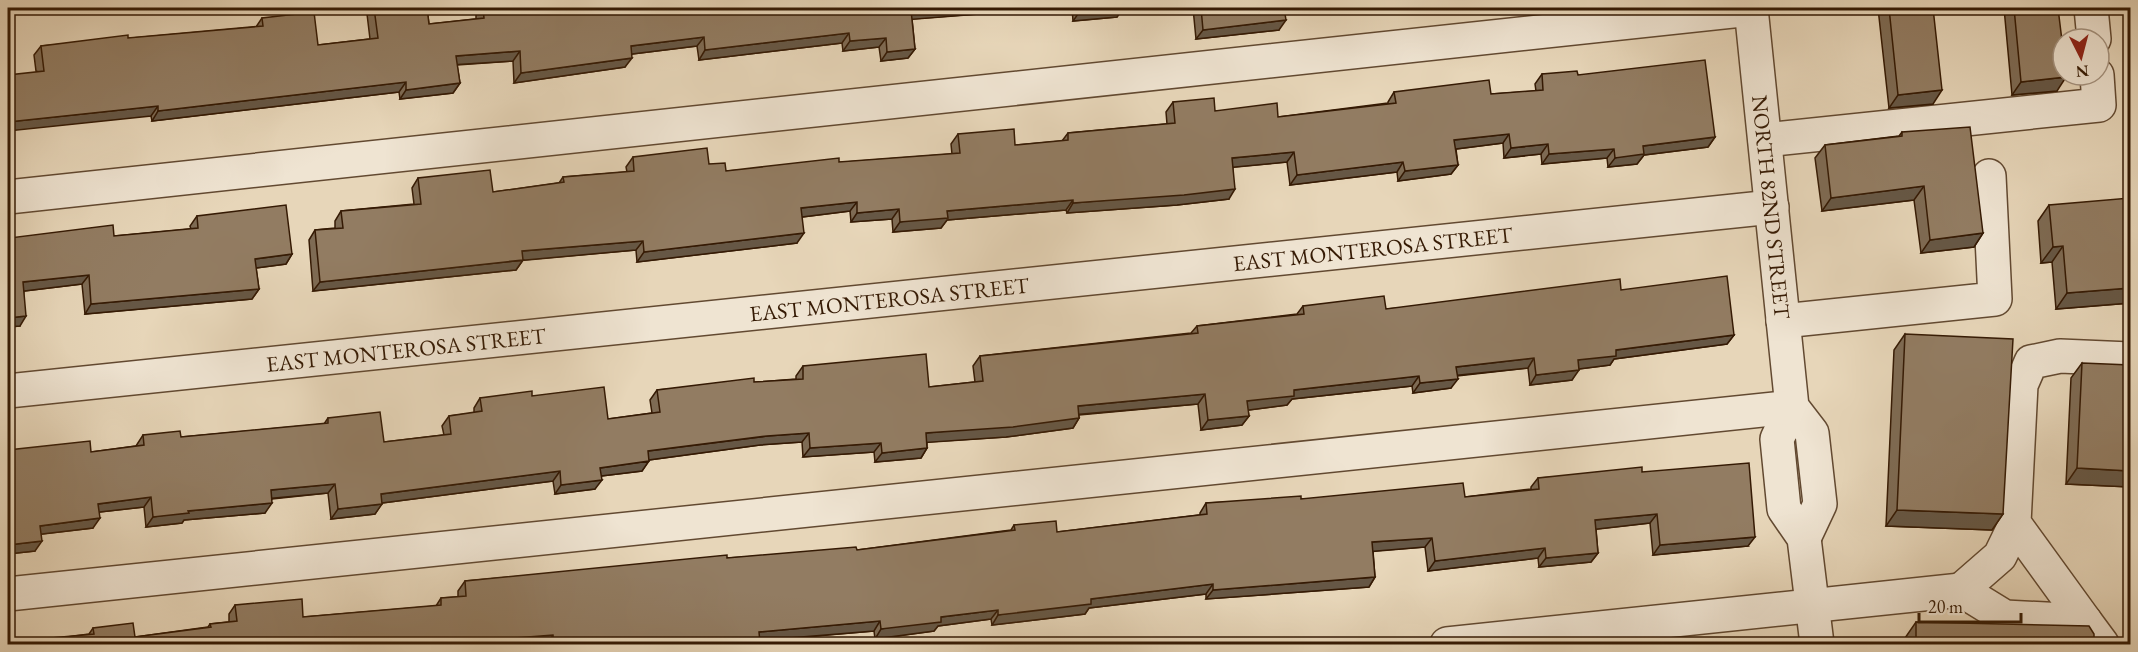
<svg xmlns="http://www.w3.org/2000/svg" width="2138" height="652" font-family="'EB Garamond',serif">
<rect width="100%" height="100%" fill="#e7d6b9"/>
<filter id="stains"><feTurbulence type="fractalNoise" baseFrequency=".00333" numOctaves="4"/><feColorMatrix values="0 0 0 0 .2 0 0 0 0 .09 0 0 0 0 .02 0 0 0 .5 -.17"/></filter>
<radialGradient id="worn" r=".72"><stop offset=".6" stop-color="#630" stop-opacity="0"/><stop offset="1" stop-color="#630" stop-opacity=".3"/></radialGradient>
<g fill="none" stroke-linecap="round" stroke-linejoin="round">
<defs>
<g id="minor">
<path id="s1" d="M1751,8l41,399 20,26 8,71 -16,34"/>
<path d="M2091,8l3,31"/>
<path d="M1765,140l334,-35 -2,-30"/>
<path d="M8,197l1743,-188"/>
<path d="M1783,321l212,-22 -6,-123"/>
<path id="s2" d="M8,391l1764,-184"/>
<path d="M1792,407l-15,32 7,70 20,29 13,106"/>
<path d="M1961,590l39,-34 15,-31"/>
<path d="M8,594l1784,-187"/>
<path d="M2085,621l-71,-98 7,-138 10,-23 29,-6 70,3"/>
<path d="M1447,644l514,-54 44,27 80,4 17,23"/>
</g>
</defs>
<use href="#minor" stroke="#624931" stroke-width="36"/>
<use href="#minor" stroke="#efe4d2" stroke-width="33"/>
</g>
<path fill="#7e6b54" stroke="#351a04" stroke-width="1.5" d="M371,8h56l2,16 47,-5v-11h579l-143,11 3,30 -7,9 -27,3 -2,-14 -36,4 -1,-8 -143,17 -2,-14 -65,8 -7,13 -111,16 -1,-22 -56,4 3,18 -7,10 -53,6 -1,-7 -247,29 -1,-5 -115,-45 -2,-16 7,-9 215,-19 6,-9 56,27 52,-6 -3,-25z
M1072,8h51l-6,9 -44,4z
M1193,8h91l-5,22 -83,9z
M1878,8h55v96l-44,4z
M2004,8h54l-1,83 -45,4z
M1542,74l36,1 137,62 -7,10 -64,8 -7,9 -29,3 -1,-9 -65,6 -1,-10 -37,4 -1,-15 -47,6 2,16 -7,9 -53,7 -1,-9 -107,13 -3,-23 -54,5 -4,32 -52,6 -110,8 -1,-3 -119,10 -6,8 -48,4 -1,-13 -41,3 -1,-11 -48,6 -5,26 -160,19 -1,-12 -113,10 -7,10 -203,21 -4,-51 6,-10 20,-2v-7l6,-10 73,-7 -2,-16 6,-10 75,14 66,-9 4,-6 64,-5 -1,-5 7,-10 76,7 17,7 226,-17 -1,-10 7,-10 57,11 47,-4 6,-8 99,-9 -1,-12 7,-10 42,9 63,6 110,-14v-1l6,-10 97,2 45,-3 -1,-7z
M1902,132l81,101 -9,14 -53,6 -7,-53 -92,11 -7,-53 10,-13 74,-9z
M2049,205l81,98 -74,6 -4,-47 -11,1 -3,-42z
M197,216l95,38 -6,10 -30,4 3,21 -7,10 -167,15 -3,-30 -58,7 -4,35 -12,1v-107l2,18 104,-2 77,-7 -1,-3z
M1621,290l113,45 -7,9 -113,15 -4,6 -32,4 -6,11 -42,5 -2,-17 -71,8 -6,12 -38,5 -1,-7 -120,13 -5,6 -39,5 1,6 -7,9 -41,5 -3,-26 -119,11v3l-6,10 -67,9 -79,5v6l-6,10 -46,4 -1,-10 -71,5 -1,-15 -42,3 -111,15 -7,11 -41,5 -6,13 -40,5 -2,-13 -171,22 -7,11 -44,5 -3,-26 -56,6 -7,14 -81,7 -2,3 -36,4 -2,-20 -45,5 -6,16 -52,6 -6,17 -27,3v-104l83,2 45,-6 7,-11 38,2 143,-13 4,-6 56,24 60,-7 -2,-9 7,-10 25,-3v-5l6,-10 52,-2 76,23 44,-6 -2,-13 7,-10 139,-11v-3l7,-10 126,21 46,-5 -2,-16 7,-10 211,-23 6,-7 100,-12 6,-8 83,3z
M1905,334l98,180 -11,16 -106,-4 8,-176z
M2082,363l48,124 -64,-3 5,-106z
M1642,472l106,74 -95,9 -3,-32 -54,6 2,24 -7,9 -52,5 -1,-9 -110,13 -3,-24 -52,4 2,26 -6,10 -163,12v-5l-117,14 -4,6 -93,11 -1,-6 -53,7 -4,5 -59,8 -1,-8 -115,10v4h-751l81,-11 4,-6 42,9 73,-10 2,-3 19,-2v-8l6,-9 68,12 133,-11 5,-8 17,-1v-6l7,-10 262,-23 130,-8 154,-20 3,-5 43,7 143,-17v-2l6,-10 95,-4 164,-2 66,-8v-2l7,-9z
M1916,622l178,23h-189v-7z"/>
<path fill="#665745" stroke="#351a04" stroke-width="1.5" d="M945,8h110l-151,12 7,-10z
M1123,8l-6,9 -44,4 7,-10z
M1286,20l-7,10 -83,9 7,-9z
M849,33l-7,10 -143,17 6,-10z
M704,37l-7,9 -73,9 7,-9z
M886,38l-7,9 -36,4 7,-10z
M915,49l-7,9 -27,3 6,-9z
M520,51l-7,10 -63,4 6,-9z
M632,58l-7,9 -111,16 7,-10z
M2066,77l-9,14 -45,4 9,-13z
M406,82l-7,10 -247,29 6,-10z
M460,83l-7,10 -53,6 6,-9z
M1942,90l-9,14 -44,4 9,-13z
M158,106l-7,10 -143,15v-9z
M1509,134l-6,9 -55,7 6,-10z
M1715,137l-7,10 -64,8 -7,9 -29,3 7,-9 28,-12z
M1548,144l-7,10 -37,4 7,-10z
M1614,149l-7,9 -65,6 7,-10z
M1294,152l-7,10 -62,6 7,-10z
M1403,162l-6,10 -107,13 7,-10z
M1458,165l-7,9 -53,7 7,-10z
M1924,186l-10,14 -92,11 9,-13z
M1235,189l-6,10 -52,6 -110,8 6,-10z
M1073,200l-7,10 -119,10 -6,8 -48,4 7,-10 47,-11z
M857,202l-7,9 -56,7 7,-10z
M899,209l-7,10 -41,3 6,-9z
M804,233l-7,10 -160,19 7,-10z
M1983,233l-9,14 -53,6 9,-13z
M643,241l-7,9 -121,11 7,-10z
M2063,246l-11,16 -11,1 12,-16z
M292,254l-6,10 -38,5 7,-10z
M523,260l-7,10 -203,21 7,-9z
M89,275l-7,9 -66,8 7,-10z
M2130,288v15l-74,6 11,-16z
M259,289l-7,10 -167,15 6,-10z
M26,316l-6,10 -12,1v-9z
M1734,335l-7,9 -113,15 -4,6 -39,5 7,-10 38,-10z
M1534,358l-6,10 -78,8 6,-9z
M1579,370l-7,10 -42,5 6,-10z
M1419,376l-7,10 -120,13 -5,6 -46,6 6,-10 47,-11z
M1458,379l-7,9 -38,5 7,-10z
M1205,394l-7,10 -127,11 7,-9z
M1249,416l-7,9 -41,5 7,-10z
M1079,418l-6,10 -67,9 -87,6 7,-10z
M809,433l-7,9 -42,3 -119,16 7,-10 119,-15z
M881,443l-7,9 -71,5 7,-9z
M927,448l-6,10 -46,4 7,-9z
M649,461l-7,10 -49,6 7,-9z
M2077,468l53,3v16l-64,-3z
M560,471l-7,10 -179,23 7,-10z
M602,480l-7,9 -40,5 6,-9z
M335,484l-7,9 -64,6 7,-9z
M151,497l-7,10 -53,6 7,-9z
M272,503l-7,10 -81,7 -2,3 -36,4 7,-10 35,-6z
M382,504l-7,10 -44,5 7,-10z
M1897,510l106,4 -11,16 -106,-4z
M1657,514l-7,9 -61,7 6,-10z
M100,518l-7,10 -59,7 6,-9z
M1755,537l-7,9 -95,9 7,-10z
M1432,538l-7,9 -60,5 7,-10z
M42,541l-7,10 -27,3v-9z
M1545,548l-7,10 -110,13 7,-10z
M1598,553l-7,9 -52,5 7,-9z
M1375,577l-6,10 -163,12 7,-9z
M1213,584l-7,10 -117,14 -4,6 -93,11 6,-10 93,-16z
M998,610l-7,9 -53,7 -4,5 -59,8 6,-10 60,-12z
M880,621l-6,10 -122,10 7,-9z
M553,635l-6,10h-60l3,-5z"/>
<path fill="#927c62" stroke="#351a04" stroke-width="1.5" d="M374,8h53l2,16 55,-6 -1,-10h462l-34,2 4,39 -28,3 -1,-14 -36,3 -1,-8 -144,17 -1,-13 -73,9 1,12 -111,15 -1,-22 -64,5 4,27 -54,7v-8l-248,29v-5l-150,16v-47l36,-4 -3,-25 87,-11v3l135,-12 -1,-8 52,-6 4,33 60,-7z
M1079,8h39l-38,3z
M1201,8h83l2,12 -83,10z
M1889,8h44l9,82 -44,5z
M2014,8h44l5,41v26h3v2l-45,5z
M1705,60l10,77 -72,9 1,8 -29,4 -1,-9 -65,5 -1,-10 -37,4 -2,-14 -55,6 4,25 -53,6 -2,-9 -106,13 -3,-23 -62,6 3,31 -51,6 -111,8v-3l-126,11 1,7 -48,4 -1,-13 -42,4v-11l-56,6 3,25 -160,19 -1,-11 -121,10 1,9 -203,22 -5,-52 28,-2 -2,-17 80,-7 -3,-26 72,-8 3,22 71,-10 -1,-5 71,-6 -1,-14 74,-9 2,16 16,-1 1,8 113,-13v4l121,-9 -2,-19 56,-5 1,16 53,-5v-7l107,-10 -2,-21 41,-4 1,13 62,-8 1,14 118,-14 -2,-11 95,-12 2,14 52,-4 -1,-16 35,-3 1,4z
M1970,127l13,106 -53,7 -6,-54 -93,12 -6,-53 77,-9v-4z
M2130,198v90l-63,5 -4,-47 -10,1 -4,-42z
M286,205l6,49 -37,5 4,30 -168,15 -2,-29 -66,7 3,34 -18,2v-98l2,18 103,-13 1,11 84,-8 -1,-12z
M1727,276l7,59 -118,15v6l-38,4 1,10 -43,5 -2,-17 -78,9 2,12 -38,4 -1,-7 -125,14v6l-47,5 2,15 -41,4 -3,-26 -127,12 1,12 -66,9 -87,6 1,15 -45,5 -1,-10 -71,5 -1,-15 -42,3 -119,15 1,10 -49,7 2,12 -41,5 -1,-14 -179,23 1,10 -44,5 -3,-25 -64,6 1,13 -84,8 1,2 -36,4 -2,-20 -53,7 2,14 -60,8 2,15 -34,4v-95l82,-9 1,11 53,-7 -1,-10 37,-4 1,6 147,-14v-5l52,-6 4,30 67,-8 -2,-18 33,-5 -2,-13 52,-7v5l72,-9 4,32 52,-7 -3,-22 97,-12v4l49,-3v-13l123,-12 3,33 54,-6 -3,-25 218,-23 -1,-7 107,-12 -1,-8 81,-10 2,13 234,-30 1,11z
M1905,334l108,5 -10,175 -106,-4z
M2082,363l48,2v106l-53,-3z
M1749,463l6,74 -95,8 -3,-31 -62,6 3,33 -52,5 -1,-10 -110,13 -3,-23 -60,4 3,35 -162,13v-6l-122,15v5l-93,11v-5l-57,7v5l-60,7 -1,-8 -121,11 1,11 -15,2h-152l-1,-2 -19,2h-19l-1,-10 -63,5v5h-482v-3l86,-8 -1,-6 40,-5 2,14 76,-10 -1,-3 27,-3 -2,-16 67,-6 1,18 138,-12v-7l25,-2 -1,-15 262,-26v3l129,-11 1,3 158,-20 -1,-5 42,-4 1,11 150,-18 -1,-11 95,-7v3l162,-16 2,14 74,-8 -1,-11 104,-11v5z
M1916,622l173,4 5,8v11h-178z"/>
<g text-anchor="middle" dominant-baseline="central" stroke-width="4.5" stroke-linejoin="round" paint-order="stroke">
<g font-size="22" fill="#351a04" stroke="#efe4d2">
<text stroke="none"><textPath href="#s1" startOffset="200">NORTH 82ND STREET</textPath></text>
<text stroke="none"><textPath href="#s2" startOffset="1372">EAST MONTEROSA STREET</textPath></text>
<text stroke="none"><textPath href="#s2" startOffset="886">EAST MONTEROSA STREET</textPath></text>
<text stroke="none"><textPath href="#s2" startOffset="400">EAST MONTEROSA STREET</textPath></text>
</g>
</g>
<rect width="2138" height="652" fill="none" stroke="#e7d6b9" stroke-width="30"/>
<rect x="9" y="9" width="2120" height="634" fill="none" stroke="#351a04" stroke-width="3"/>
<rect x="15" y="15" width="2108" height="622" fill="none" stroke="#351a04" stroke-width="1.5"/>
<g transform="translate(2081 57) rotate(174)"><circle r="28" fill="#efe4d2" stroke="#a59380" stroke-width="1.5"/>
<path d="M0-4.5L10 22L0 15L-10 22Z" fill="#8f2418"/>
<text y="-9" font-size="16" font-weight="bold" text-anchor="middle" fill="#351a04">N</text>
</g>
<path d="M1919 613v9h102v-9" fill="none" stroke="#351a04" stroke-width="3"/>
<text x="1928" y="613" font-size="18" fill="#351a04" stroke="#efe4d2" stroke-width="4.5" paint-order="stroke">20 m</text>
<rect width="100%" height="100%" filter="url(#stains)"/>
<rect width="100%" height="100%" fill="url(#worn)"/>
</svg>
